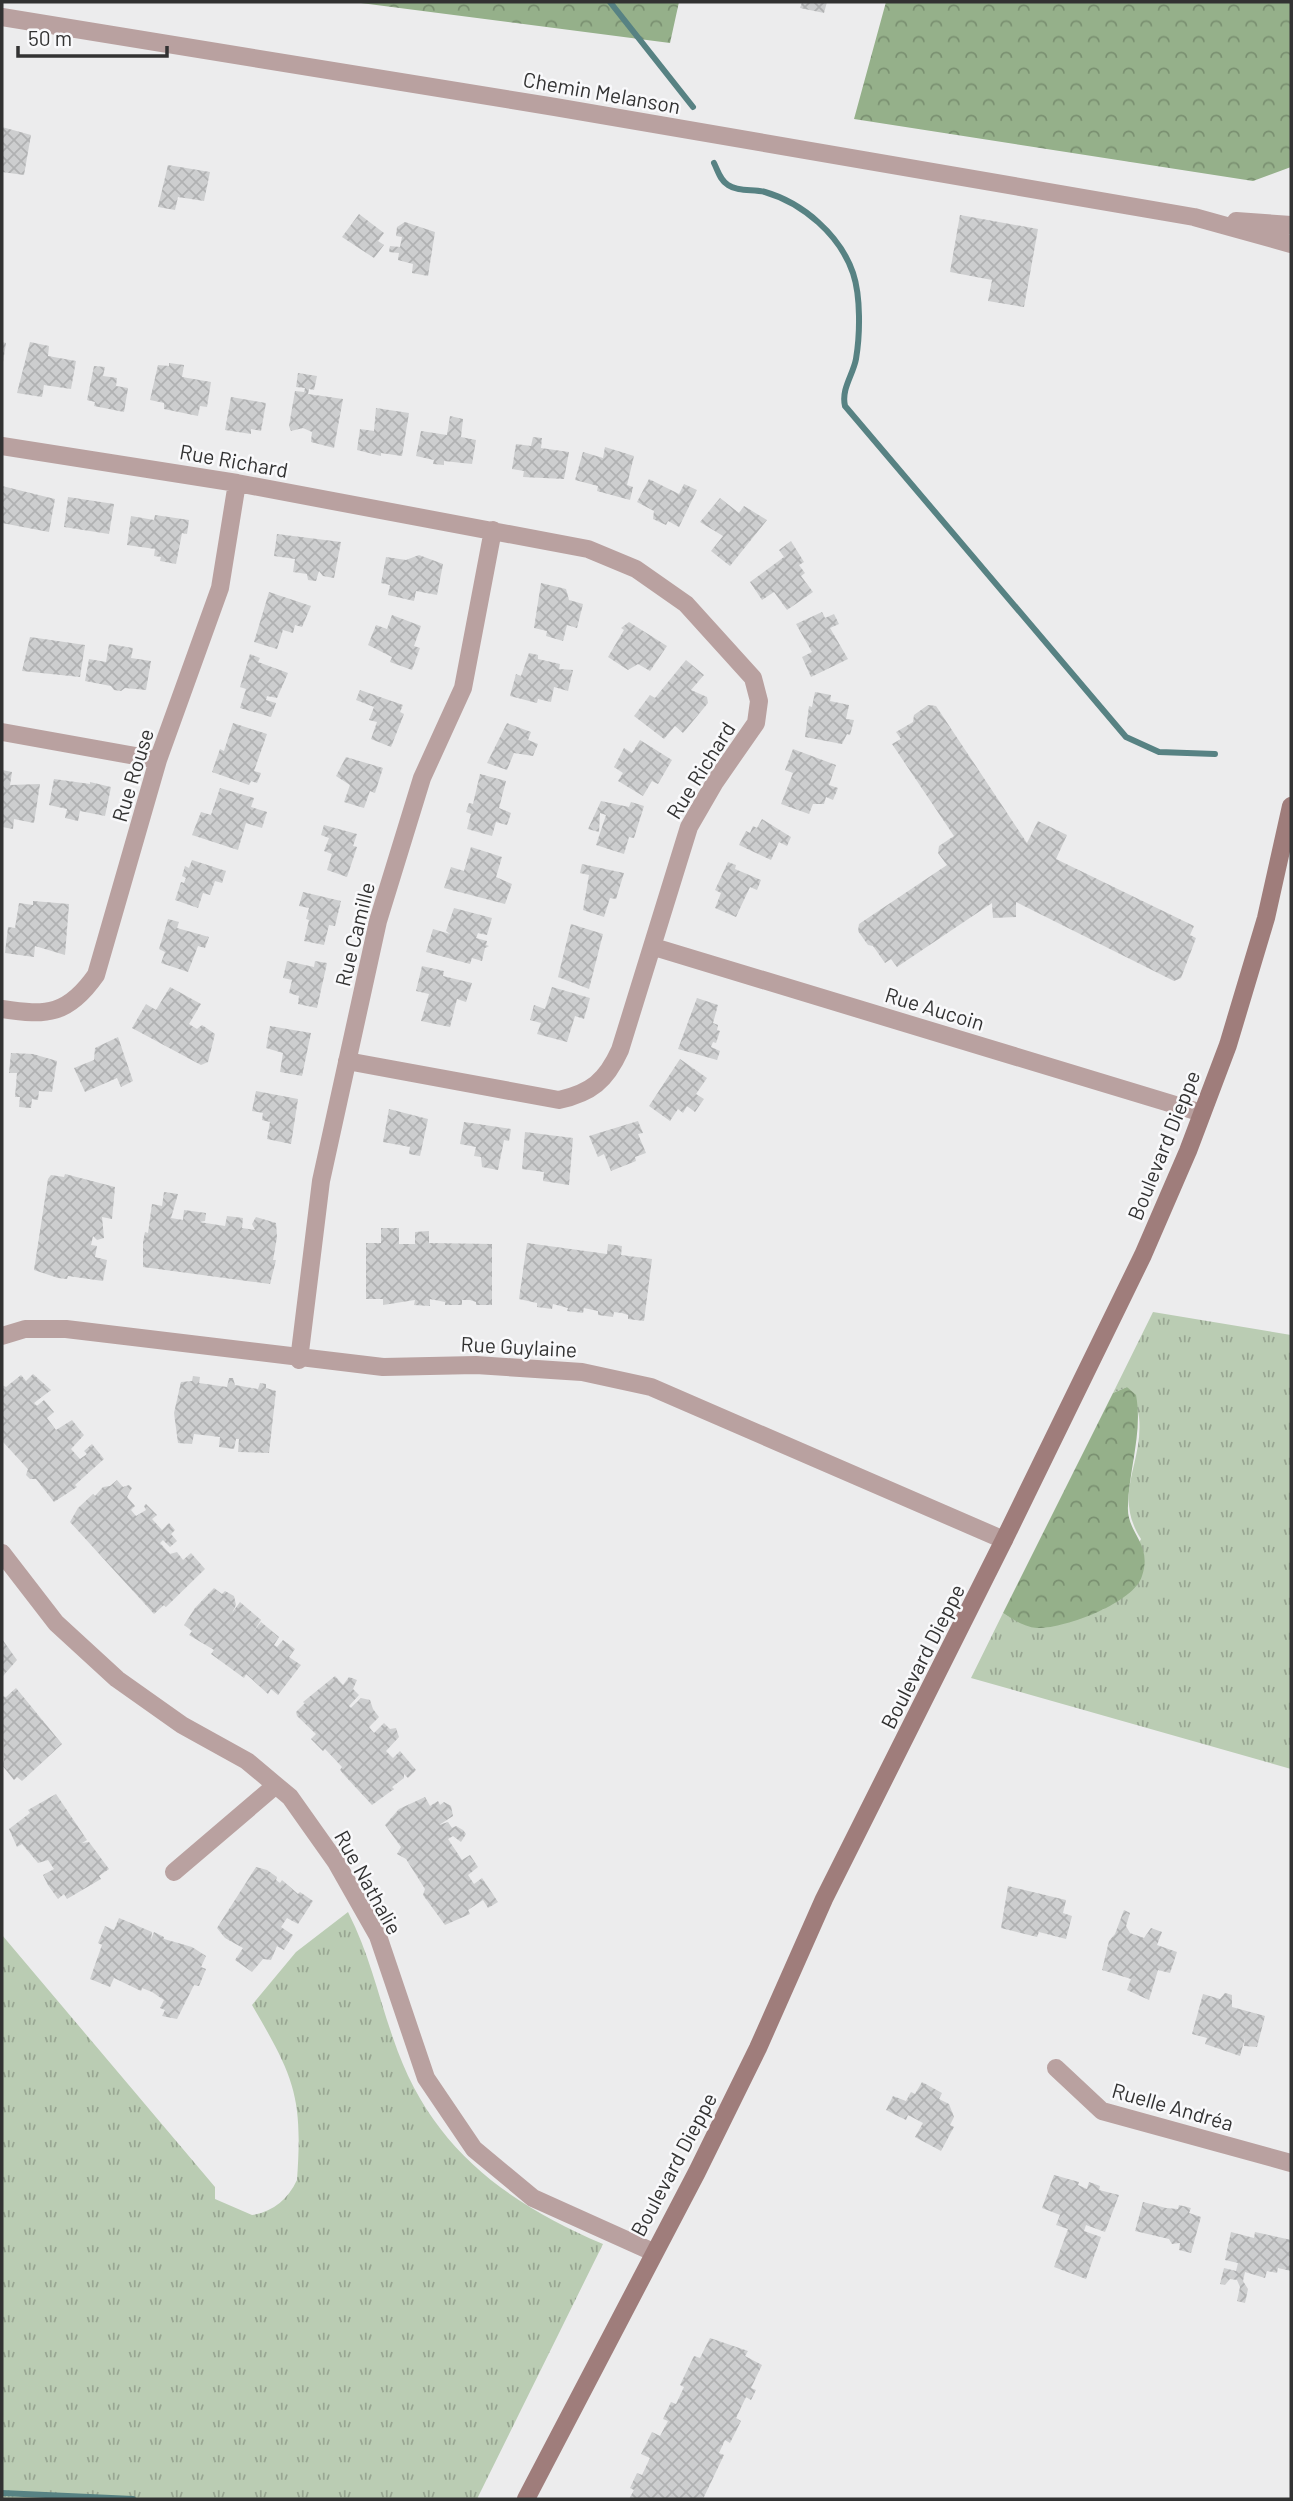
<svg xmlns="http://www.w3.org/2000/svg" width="1293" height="2501" font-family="Barlow,sans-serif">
<defs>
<pattern id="grass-tufts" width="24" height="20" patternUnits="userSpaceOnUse" patternTransform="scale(1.75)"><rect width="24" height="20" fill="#baccb3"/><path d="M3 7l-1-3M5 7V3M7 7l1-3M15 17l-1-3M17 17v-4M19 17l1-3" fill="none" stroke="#98a692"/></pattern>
<pattern id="forest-crowns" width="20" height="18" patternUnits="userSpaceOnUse" patternTransform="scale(1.75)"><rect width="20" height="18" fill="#95b08a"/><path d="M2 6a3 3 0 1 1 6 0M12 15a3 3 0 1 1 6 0" fill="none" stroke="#7a9071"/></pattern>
<pattern id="building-cross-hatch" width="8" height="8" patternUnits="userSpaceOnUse" patternTransform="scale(1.75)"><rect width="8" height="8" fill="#cdcecf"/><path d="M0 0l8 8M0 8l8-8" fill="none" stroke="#b0b1b2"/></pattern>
</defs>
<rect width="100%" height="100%" fill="#ececed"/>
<path fill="url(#grass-tufts)" d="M1153,1312l138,23v434l-320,-91 32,-65c36,24 63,7 101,-4l37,-70c-29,-45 3,-76 -2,-122 -1,-9 -8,-21 -12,-30l-14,6z
M348,1912c21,41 30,83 45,126 36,108 110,163 210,206l-126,255h-475v-564l213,252v12l37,16c21,-3 36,-16 45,-35 6,-84 -3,-103 -45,-175l44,-53z"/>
<path fill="url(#forest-crowns)" d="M353,2h326l-9,41z
M886,2h405v165l-38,14 -399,-62z
M1127,1387l9,8c7,37 -7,73 -8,111 -2,27 25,37 14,70 -8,27 -78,53 -105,52 -13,-1 -23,-8 -34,-15l110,-220z"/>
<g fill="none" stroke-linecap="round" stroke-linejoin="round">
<path stroke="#578283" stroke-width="6" d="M610,2l83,105
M714,163c4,8 6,17 14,22 10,7 25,4 37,7 38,11 75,43 88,81 8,24 7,62 3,86 -3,16 -15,30 -11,47l281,331 33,15 56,2
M2,2493l131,6"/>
</g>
<path fill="url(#building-cross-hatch)" d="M802,2h25l-3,11 -24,-5z
M2,127l29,8 -7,40 -22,-3z
M168,165l42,7 -6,29 -26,-4 -3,13 -17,-3z
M359,214l25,19 -6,8 6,4 -10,13 -32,-21z
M960,215l78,14 -14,78 -36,-6 4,-21 -42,-8z
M405,222l30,10 -7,44 -16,-3 1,-9 -15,-4 1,-7 -10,-1 1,-6 10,1 2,-10 -6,-1 1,-9z
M2,342l4,1 -3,19h-1z
M30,342l19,4 -1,10 28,5 -5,28 -27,-4 -2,12 -25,-4z
M169,363l15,2 -2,12 29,5 -4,25 -7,-1 -2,10 -34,-7v-6l-14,-3 8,-35 11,1z
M94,366l11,1 -2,9 14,2 -1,8 12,2 -4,24 -30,-6 1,-4 -8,-2z
M298,373l19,3 -3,14 -5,-1 -1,5 35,5 -9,49 -23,-6 1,-10 -9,-4 -12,3 -2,-5 6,-35 9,1 1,-4 -9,-1z
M231,397l35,6 -5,28 -10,-2v5l-26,-4z
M376,408l33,5 -7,43 -21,-3v3l-24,-6 3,-21 14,2z
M450,416l13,3 -2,18 15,3 -4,24 -28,-3v4l-11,-1 1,-4 -18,-4 5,-25 26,4z
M533,437l9,1 -1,10 28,4 -5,27 -41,-2 1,-6 -12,-2 4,-25 15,2z
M605,447l29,9 -7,29 6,2 -3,13 -33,-9 1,-5 -23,-6 8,-28 20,6z
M649,479l30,15 5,-10 13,6 -18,37 -11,-6 -2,4 -13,-6 1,-8 -17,-9z
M2,486l53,13 -6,33 -47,-9z
M68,497l46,7 -5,30 -45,-7z
M720,498l19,15 5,-7 23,14 -37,46 -19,-15 12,-15 -23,-14z
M155,515l34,5 -2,14 -5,-1 -6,31 -16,-3 1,-4 -7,-1 1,-7 -28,-4 4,-29 23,4z
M277,534l64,8 -7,36 -11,-2 -4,-5 -3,10 -8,-1 -1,-6 -14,-2 2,-13 -21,-3z
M791,541l13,21 -5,3 6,8 -4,3 12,16 -26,18 -13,-18 -12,8 -12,-18 34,-25 -5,-7z
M419,555l24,9 -6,31 -21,-4 -2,10 -26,-6 2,-10 -9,-2 5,-26 20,3z
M541,583l25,6 3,11 14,4 -6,24 -10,-3 -4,16 -17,-5 1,-5 -13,-3z
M269,592l42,14 -9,21 -7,-2 -2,8 -10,-3 -6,19 -23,-7z
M822,612l3,6 9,-4 5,10 -9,4 18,31 -37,18 -9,-20 10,-5 -16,-28z
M392,615l29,11 -7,20 6,2 -8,22 -22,-8 2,-5 -24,-12 8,-20 11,4z
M629,622l38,24 -17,25 -12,-7 -10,6 -20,-13 16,-27 -3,-2z
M30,637l55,8 -5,32 -58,-6z
M109,644l24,4 -2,10 20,3 -5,29 -21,-2 -4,3 -7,-1 -3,-4 -26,-5 4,-22 17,3z
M529,653l9,2v4l22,5 -1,5 14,1 -5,21 -14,-4 -3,15 -13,-3 -1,4 -27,-7 6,-22 5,2z
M250,654l10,4 -2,4 30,11 -11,25 -10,-2 -1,4 10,3 -5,14 -31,-9 6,-19 -6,-2z
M686,660l18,15 -13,15 16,7 1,6 -25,30 -8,-7 -11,13 -30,-23 16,-21 5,3z
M360,690l43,15 -3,7 4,2 -13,33 -20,-8 6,-17 -8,-2 5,-13 -18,-7z
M815,692l16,3 -1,6 19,4 -3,14 8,1 -4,15 -3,-1 -5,10 -37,-7 4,-31 3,1z
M928,705l8,1 91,137 11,-22 29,14 -11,24 138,67 -4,9 6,3 -15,40 -7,3 -158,-79v15l-23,1 -1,-15 -95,64 -6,-8 -6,4 -12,-17 -5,-1 -10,-14 1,-7 88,-59 -9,-12 1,-7 15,-10 -62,-92 9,-5 -5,-7 17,-10 1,-7z
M233,723l34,11 -13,37 7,2 -4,10 -6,-2 -2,4 -37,-13 8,-23 4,2z
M507,723l24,9 -3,8 10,4 -5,12 -19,-3 -7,17 -20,-7z
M640,740l32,20 -14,24 -6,-3 -9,15 -25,-15 5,-8 -9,-6 10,-19 8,5z
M793,749l43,16 -7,20 9,3 -5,12 -7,-3 -2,7h-11l-4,10 -28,-10 12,-31 -8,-3z
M346,757l37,11 -8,25 -5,-2 -6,17 -20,-6 6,-17 -14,-9z
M2,770l10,2 -2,13 30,-1 -6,39 -20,-4 -1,10 -11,-2z
M480,774l26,7 -7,27 12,5 -4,12 -11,-3 -4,14 -25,-7 4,-15 -5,-2 3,-9 4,1z
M54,779l36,5v-2l21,5 -6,29 -25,-5 -2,10 -13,-3 2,-9 -18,-4z
M220,788l34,10 -3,9 16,5 -5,16 -16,-5 -8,27 -46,-15 9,-23 10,3z
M601,801l28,6 2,-5 13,4 -10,32 -5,-1 -5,17 -28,-9 10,-30 -6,-2 -1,19 -11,-3z
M762,819l29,18 -4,9 -8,-4 -8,18 -32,-15 7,-14 4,2 3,-7 4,2z
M324,825l33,9 -4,12 4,1 -10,30 -20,-7 5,-16 -8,-3 5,-13 -8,-3z
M471,847l31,10 -6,20 16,7 -7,20 -61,-16 7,-21 13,4z
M192,860l34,11 -4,12 -7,-2 -5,14 -7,-2 -5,15 -23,-8 6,-18 3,1 2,-5 -4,-2 3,-10 4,2z
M728,862l8,3 -1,4 26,11 -4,10 -7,-3 -14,30 -21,-9 6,-15 -6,-3z
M582,864l42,9 -8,26 -6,-1 -6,19 -21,-7 6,-35 -9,-2z
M303,892l38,9 -6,25 -6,-1 -5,20 -20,-4 5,-21 -3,-1 3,-11 -10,-2z
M33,901l36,3 -4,51 -30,-9 -1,11 -29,-4 3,-26 7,1 4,-25 14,2z
M454,908l38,10 -5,17 -9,-2 -2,5 11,3 -1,4 3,1 -4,2 -3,13 -10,-3 -2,6 -44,-12 7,-23 17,5 -4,-3z
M168,919l11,3 -2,6 32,9 -4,11 -7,-2 -10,26 -27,-9 4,-11 -6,-3z
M571,924l32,10 -14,55 -31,-12z
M287,961l27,6 1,-6 12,2 -10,45 -19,-4 1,-8 -10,-3 3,-13 -9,-2z
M422,966l22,5 -1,5 29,7 -6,19 -9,-3 -7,28 -29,-6 8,-27 -13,-3z
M170,987l31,17 -12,20 8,5 5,-4 13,9 -7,28 -7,3 -69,-37 14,-24 10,6z
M552,987l38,11 -6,21 -9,-3 -8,26 -30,-8 4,-11 -11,-3 4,-15 11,4z
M697,998l21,7 -5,18 5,2 -1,5 3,1 -4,12 -3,-1 -2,5 9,4 -3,9 -39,-11z
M270,1026l41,7 -9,43 -22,-4 3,-19 -17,-5z
M118,1037l15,44 -12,6 -4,-9 -32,14 -11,-24 20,-8 1,-12z
M11,1053l22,1 24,7 -5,31 -13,-1 -1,9 -6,-1 -1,9 -12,-1 1,-10h-5l2,-24h-8z
M680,1059l27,19 -11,16 8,5 -9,13 -8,-6 -4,7 -5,-4 -8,12 -21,-15z
M256,1091l42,8 -7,45 -24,-5 3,-17 -8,-2 1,-7 -11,-2z
M389,1109l39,10 -8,37 -11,-2 1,-7 -27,-5z
M638,1121l5,12 -5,1 8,19 -11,4 1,4 -25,10 -7,-17 -6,3 -9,-21z
M464,1122l47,7 -2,12 -5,-1 -6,30 -16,-3 -1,-10 -7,-1 2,-9 -16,-3z
M525,1132l48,6 -4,47 -26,-4 1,-9 -22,-3z
M65,1174l50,13 -3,32 -10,-2 2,21 -7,2 -4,-4 -2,9 6,1 -2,11 12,3 -4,21 -35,-5 -1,3 -9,-1 -24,-8 14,-91 3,-4 13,2z
M164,1192l14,2 -7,24 12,2 1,-10 22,3 -1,8 -6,1 26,4 2,-10 16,2 -1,10 13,2 -3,-6 4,-7 20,6 1,14 -4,23h3l-6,24 -127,-17v-25l2,-10 3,1 4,-29 10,2z
M381,1228h18v16h16v-12l14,-1v12l63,1v61h-16v-3l-6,-2h-8v5h-17v-3l-15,-3v7l-16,-1 1,-5 -32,5v-6h-17v-56h15z
M527,1243l80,11 1,-10 14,2 -1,9 31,4 -8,62 -16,-2v-4l-6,-2 -8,-1 -1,5 -15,-2v-4l-14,-3 -1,5 -16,-2 1,-3 -15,-4 -1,5 -15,-2v-4l-18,-4z
M33,1374l18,16 -17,13 3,3 7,-6 10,12 -7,6 9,12 16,-10 12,15 -13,14 9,10 7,-5 -3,-3 8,-7 12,15 -29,26 2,2 -23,15 -18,-23h-6l-4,-4 2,-6 -26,-28v-56l4,2 15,-12 5,6z
M193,1376l7,1 -1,6 28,4 2,-9h4l2,7 23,4 2,-6 6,1v4l10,3 -7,62 -31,-1 1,-13h-3l-2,10 -15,-2 1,-10 -26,-3 -2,10 -14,-1 -4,-30 7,-31 11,-1z
M117,1480l6,7 6,-2 3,3 -5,9 8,9 -4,4 5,6 10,-6 -2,-4 2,-2 11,11 -5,4 10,11 7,-7 6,7 -4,4 6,7 -7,6 -7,-7 -3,3 10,11 7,-2 6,8 8,-7 14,16 -39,38 -2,-2 -10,9 -84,-92 8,-14 15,-14 2,2 8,-9 7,-1z
M214,1588l8,6 3,-3 9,5 2,9 -4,8 8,-11 21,18 -7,11 7,-9 18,15 -5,8 3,2 6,-7 12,9 -6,8 12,8 -23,30 -7,-6 -3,5 -22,-20 -2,4 -33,-24 3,-4 -25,-15 3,-4 -8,-6 11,-17z
M2,1639l15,21 -15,17z
M335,1676l8,9 6,-8 8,3 -4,9 6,6 -10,11 2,2 10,-10 9,2 3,9 6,8 -10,10 5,6 10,-10 6,6 6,-1 3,9 -13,14 7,7 7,-7 16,19 -8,8 -4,-4v4l-12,9 2,2 -22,16 -27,-29 -5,-6 2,-3 -17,-18 -2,2 -12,-12 5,-5 -19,-18 -1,-4 9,-9 -2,-1z
M16,1688l46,56 -40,37 -5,-4 -3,3 -12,-15 2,-4 -2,-65 4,1z
M56,1794l31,46 -5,3 7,-1 20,27 -10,7 2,3 -34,20 -3,-5 -6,5 -10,-14 -5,-10 11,-6 -6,-9 -10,3 -16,-19 -5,3 -8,-18 21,-16 -2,-3z
M425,1797l5,9 8,-5 2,4 4,-3 7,4 2,10 -14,9 9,-3 4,6 4,-2 7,4 3,4 -5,8 -8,-6 -5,3 14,21 8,-5 8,12 -10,8 6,9 8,-6 16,24 -10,6 -5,-8 -15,10 2,4 -25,11 -22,-30 2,-6 -19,-30 -9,-5 4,-7 -16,-22 14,-16z
M256,1867l11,3 10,7 -1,3 4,3 2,-3 16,14 2,-2 13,9 -15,23 -11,-6 -6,9 12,8 -9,15 -7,-4 -6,14 -8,-1 -11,13 -17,-12 8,-12 -18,-10 -8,-10z
M1008,1886l58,14 -3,13 9,3 -6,23 -27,-7 -2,5 -36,-9z
M1124,1910l6,3 -4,13 4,7 14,5 7,-10 11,4 -5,13 20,7 -7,21 -12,-3 -9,30 -22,-10 4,-11 -29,-9 7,-29 6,-7z
M119,1918l33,14 -1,8 3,-8 10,5v2l28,8 14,9 -5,11 5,2 -7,17 -5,-1 -17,34 -15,-3 3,-6 -5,-2 4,-8 -12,-8 -10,-4 -1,3 -27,-13 -4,9 -20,-8 12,-34 -4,-2 7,-17 9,4z
M1225,1993l7,2v12l33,9 -8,31 -13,-1 1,-8 -5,18 -35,-12 2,-6 -15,-4 11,-40 17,5z
M922,2082l20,11 -3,6 10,5 5,13 -4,8 4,2 -13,24 -26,-14 8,-14 -15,-8 -2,5 -20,-10 7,-14 13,5 5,-9 4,2z
M1054,2175l25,7 -1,3 9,4 2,-7 11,4 -1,4 20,5 -14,37 -19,-7 -2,6 17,6 -15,42 -32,-12 14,-38 -12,-4 4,-10 -18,-7z
M1143,2202l23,6 12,1 1,-4 12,3 -2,5 12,4 -10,36 -12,-3 1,-7 -8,1 -3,-5 -34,-8z
M1231,2232l23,6 1,-6 36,8v31l-13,-3 -1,5 -10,-2 -2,7 -20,-6 -2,9 5,8 -3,14 -8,-2 3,-14 -3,-7 -7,-1 -5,6 -5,-1 4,-16 12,3 2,-8 -13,-3z
M710,2338l38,13 -3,5 17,9 -11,23 5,2 -5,10 -5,-3 -10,21 5,3 -11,22 -5,-3 -6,13 5,2 -21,44h-74l5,-9 -4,-2 7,-15 5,2 8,-17 -9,-4 11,-22 8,4 8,-15 -5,-2 8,-17 5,2 8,-17 -4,-2 14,-29 6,2z"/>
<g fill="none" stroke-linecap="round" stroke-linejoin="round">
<path stroke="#b9a1a0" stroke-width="18" d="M2,446l235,37 351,66 48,20 50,35 67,74 6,23 -3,22 -41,59 -26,45 -69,223c-14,31 -29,43 -61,50l-212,-39
M2,732l156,28
M654,947l548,166
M2,1009c45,7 66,6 94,-34l62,-215 62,-172 17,-105
M2,1336l23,-7h41l317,38 93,-2 106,7 69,15 353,153
M299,1360l22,-179 57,-260 44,-143 41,-90 30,-158
M2,1553l54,70 61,56 65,46 65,36 43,36 46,65 42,74 48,142 48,71 59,49 120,54
M174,1872l102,-87
M1056,2068l46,43 189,52"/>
<path stroke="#b9a1a0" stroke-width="18" d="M2,17l553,90 639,110 97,27
M1236,221l55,4"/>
<path stroke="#9f7d7b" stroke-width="18" d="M526,2499l171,-327 61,-124 66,-149 180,-359 139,-285 45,-104 40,-106 38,-127 25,-112"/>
</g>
<g text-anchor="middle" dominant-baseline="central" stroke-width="5" stroke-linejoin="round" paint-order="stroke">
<g font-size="21" fill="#323232" stroke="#f9f9fb">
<text transform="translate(602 92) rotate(10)">Chemin Melanson</text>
<text transform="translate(234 460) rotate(10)">Rue Richard</text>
<text transform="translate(700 770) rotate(-58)">Rue Richard</text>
<text transform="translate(132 775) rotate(-73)">Rue Rouse</text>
<text transform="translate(354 934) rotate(-76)">Rue Camille</text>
<text transform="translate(935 1008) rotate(17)">Rue Aucoin</text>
<text transform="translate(1163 1145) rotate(-68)">Boulevard Dieppe</text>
<text transform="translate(519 1346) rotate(3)">Rue Guylaine</text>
<text transform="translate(922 1656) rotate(-63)">Boulevard Dieppe</text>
<text transform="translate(369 1882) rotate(61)">Rue Nathalie</text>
<text transform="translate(1173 2106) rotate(16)">Ruelle Andréa</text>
<text transform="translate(673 2164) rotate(-62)">Boulevard Dieppe</text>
</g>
</g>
<rect width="1293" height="2501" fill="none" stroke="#323232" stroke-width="7"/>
<path d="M18 46v10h149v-10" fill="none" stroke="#323232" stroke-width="3.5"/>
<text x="28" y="46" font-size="21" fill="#323232" stroke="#f9f9fb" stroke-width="5" paint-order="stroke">50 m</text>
</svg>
